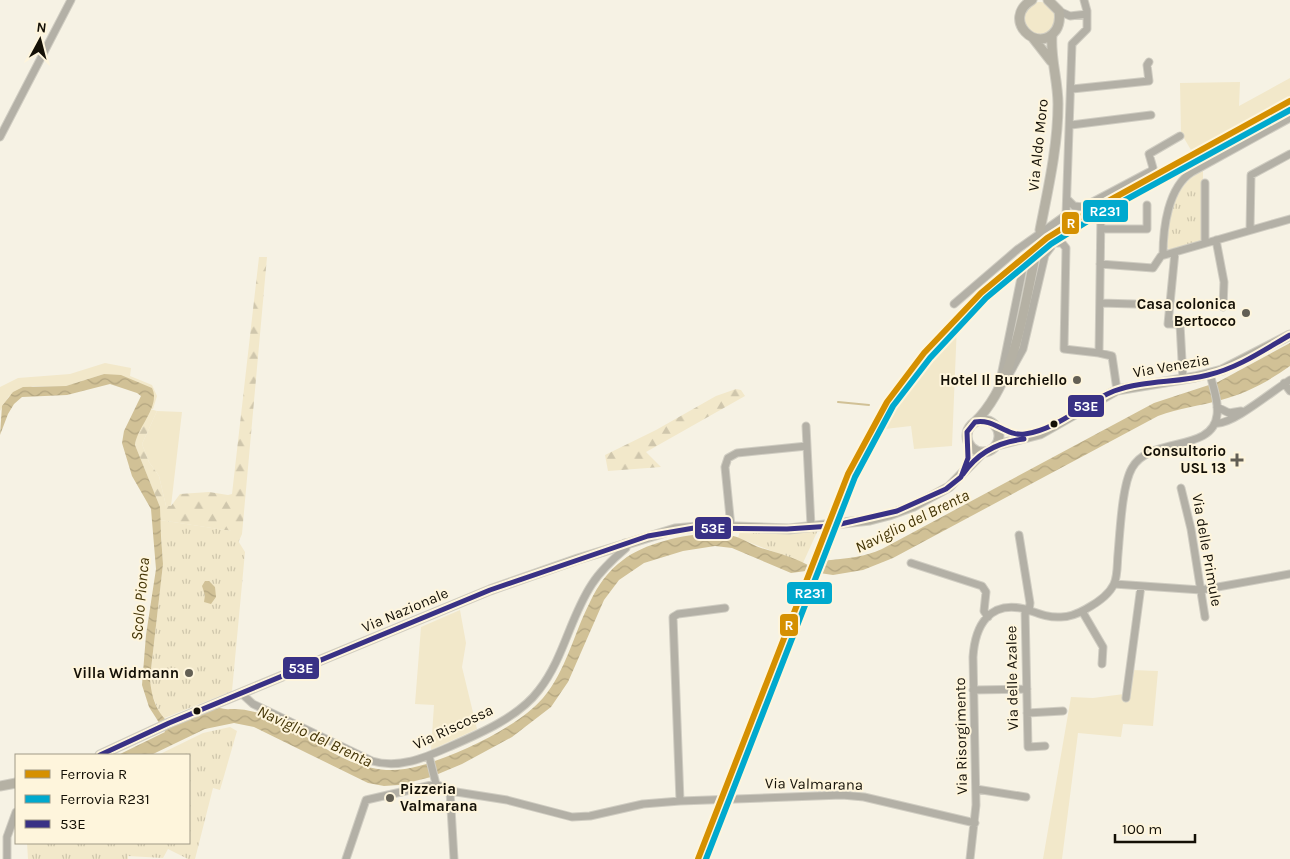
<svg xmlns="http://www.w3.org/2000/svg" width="1290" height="859" font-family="Karla,sans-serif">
<defs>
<pattern id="forest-firs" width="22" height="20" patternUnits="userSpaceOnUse" patternTransform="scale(1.25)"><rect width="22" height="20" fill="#f2e8ca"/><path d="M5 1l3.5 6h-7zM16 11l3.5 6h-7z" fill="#cfc6ac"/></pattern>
<pattern id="park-tufts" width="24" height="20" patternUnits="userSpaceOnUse" patternTransform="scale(1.25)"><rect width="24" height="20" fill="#f2e8ca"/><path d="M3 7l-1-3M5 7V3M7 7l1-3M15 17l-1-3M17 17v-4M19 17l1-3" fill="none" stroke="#cfc6ac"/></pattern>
<pattern id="water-waves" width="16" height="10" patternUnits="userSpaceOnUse" patternTransform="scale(1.25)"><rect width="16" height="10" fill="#d1c196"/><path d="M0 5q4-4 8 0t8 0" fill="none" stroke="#b3a580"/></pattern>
</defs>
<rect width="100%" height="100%" fill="#f6f2e4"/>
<path fill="#f2e8ca" d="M1024 18a16 16 0 1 1 32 0a16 16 0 1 1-32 0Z
M1290,78v19l-99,53 -10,-17 -1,-50 60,-1 -1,24z
M957,324l-5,122 -38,3 -3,-23 -35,4 33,-49z
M105,363l26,5 -1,8 22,9 5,11 -4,13h-3l4,-12 -3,-9 -47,-14 -38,12h-33l-24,10 -9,15v-24l18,-9 52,-4z
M157,411l25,1 -11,94h-5l-7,-30 -10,-14 -7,-18z
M460,610l6,33 -4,24 15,62 -46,21 3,-45 -19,-1 6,-77z
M1132,670l26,1 -5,55 -30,-2 -2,13 -43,-4 -16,126h-19l28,-162 22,1 31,-4z"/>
<path fill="url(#forest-firs)" d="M259,257h8l-25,277 -4,9 -7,-12 -71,-11v-13l-25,-62 1,-8 14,-28 7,2 -15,33 7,18 10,14 7,30h5l9,-12 29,-2 19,3 4,-1z
M736,389l5,1 4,6 -99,56 15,15 -53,4 -3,-16 51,-25 60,-34z"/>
<path fill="url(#park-tufts)" d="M1203,170v68l-1,3 -33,9 -3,-5c6,-33 5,-57 37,-75z
M160,520l72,11 13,21 -13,139 -70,28 -11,-27 -1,-14 13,-114z
M818,530l-15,33 -65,-25 2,-7 25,2z
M230,727l7,4 -17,59 -7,-2 -18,71h-7l-20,-10 -5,9 -35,-2v3h-100l-1,-16h162v-88h-31l45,-22z"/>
<path fill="url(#water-waves)" d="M1290,343v23c-21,15 -43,27 -69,34 -21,6 -42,8 -63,16l-265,142 -30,12 -30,5 -27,-4 -15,2 -59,-25 -17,-2 -32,5 -39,12 -25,17 -15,20 -36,82 -17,25 -39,30 -50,27 -31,13 -32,8 -15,1 -16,-3 -114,-56 -20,-4 -29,6 -54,26h-33l47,-23 -16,-25 -7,-22 4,-50 10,-66 -5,-60 -19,-33 -10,-33 2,-12 17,-35 -4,-3 -27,-9 -43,11 -45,2 -8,7 -6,10 -8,21 2,-29 11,-14 10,-5 43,-1 38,-12 17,1 31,13c9,18 -15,39 -17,57l25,62 1,29 2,28 -13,114c1,19 7,37 23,48 14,-6 31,-15 46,-18 4,0 7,2 11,1 68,-2 110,80 189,57 37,-10 99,-39 124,-68 23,-27 31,-65 47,-96 8,-17 18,-31 33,-42 24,-19 76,-30 106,-25 12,2 21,9 32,13 16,5 32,9 47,17 10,1 14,-5 23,-5 19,-2 33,-3 51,-11l272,-146 64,-21z
M205,581h4l6,6 1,10 -5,7 -7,-2 1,-7 -3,-9z"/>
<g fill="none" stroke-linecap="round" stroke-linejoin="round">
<path stroke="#d1c196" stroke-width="2" d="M838,402l31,3"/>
<path stroke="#d4d0c3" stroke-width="9" stroke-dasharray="9 4.5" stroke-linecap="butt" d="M1034,262l6,-32"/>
<defs>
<path id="minor" d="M1059,11l11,5 17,-2
M1072,89l77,-8 -2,-16 2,-3
M1071,125l80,-10
M0,137l71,-137
M1205,183v60
M1068,200l6,6 9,1 68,-36 2,-3 -4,-14 31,-18
M1101,211l-2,142 13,3 5,34
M1101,229h46v-24
M1250,230l1,-55 39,-21
M1216,240l8,42 -1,25
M1175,252l-7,72h12l3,55
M1163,255c0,-27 5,-68 29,-83l98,-54
M1100,264l53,4 8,-12 129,-37
M1100,303l35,1
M954,304l64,-55 48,-34 6,-171 15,-15v-18l-3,-11
M1006,380l17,-31 22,-94 6,-8
M1000,381l23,-113 29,-25h10l4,5 -2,101 35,4
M1284,383l6,8
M1217,407l12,6 12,-2
M1216,423c15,3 59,-34 74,-43
M806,426l5,100
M1181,488l10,41 14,88
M731,527l-6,-60 3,-9 9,-5 70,-7
M1019,535l11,68 -1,8
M911,563l71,23 4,6 -2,19 4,6
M1114,584l87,6 89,-16
M1025,609l3,138 17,-1
M1082,611l21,36 -1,17
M973,690l54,-1
M242,694l11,10 119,57c27,8 52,-3 77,-14 30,-13 70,-30 90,-57 25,-32 31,-73 53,-106 9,-14 21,-25 34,-36l-1,-5
M1126,698l15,-112
M1027,713l36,-2
M429,756l7,28
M976,789l50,8
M450,791l4,68
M680,801l-7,-184 5,-3 47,-6
M7,859v-22l9,-25
M346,859l20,-59 70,-16 14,7 57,9 65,17 18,-1 53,-12 37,-3 162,-6 22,2 111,26
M970,859l6,-54 -3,-148c2,-31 16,-57 52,-48 12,4 23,9 36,8 9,0 18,-4 25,-8 11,-6 23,-14 28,-25 4,-9 3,-21 4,-30 2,-22 4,-69 14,-86 17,-32 81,-15 85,-53 2,-13 -4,-28 -7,-41"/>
<path id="major" d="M1032,0c-32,19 6,56 24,30 4,-6 4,-12 3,-19l-11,-11
M1033,38l18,23
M1040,230c8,-41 18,-84 18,-126 0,-24 -8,-46 -6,-69
M967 436a16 16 0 1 1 32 0a16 16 0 1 1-32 0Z
M975,422c39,-38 48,-109 59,-160
M997,445l43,-11 77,-44 78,-13 27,-7 68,-35
M100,755l69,-32 321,-133 88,-31 97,-30 34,-3 80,3 81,-9 19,-5 25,-9 35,-19 34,-35
M0,786l16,-3"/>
</defs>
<use href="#minor" stroke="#d0cdc2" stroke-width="9"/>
<use href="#major" stroke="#d0cdc2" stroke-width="11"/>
<use href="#minor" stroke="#b3b0a6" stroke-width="7"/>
<use href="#major" stroke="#b5b1a4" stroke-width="9"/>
<defs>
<path id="bus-1" d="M963,474c15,-22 35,-32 61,-35
M100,755l69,-32 321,-133 158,-54 46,-8 93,1 45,-3 65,-15 49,-22 15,-12 7,-19 -1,-26 8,-10c19,-4 31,15 50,12 33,-5 59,-31 89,-43 30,-11 63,-8 94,-16 30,-7 56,-25 82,-40"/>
</defs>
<use href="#bus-1" stroke="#fef5dc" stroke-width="9"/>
<use href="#bus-1" stroke="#393185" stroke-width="5"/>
<defs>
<path id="rail-1" d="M698,859l150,-385 39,-72 37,-49 57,-60 66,-55 45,-28 198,-109"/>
<path id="rail-2" d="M706,859l149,-382 38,-71 37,-48 56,-60 65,-54 45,-28 194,-106"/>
</defs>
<use href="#rail-1" stroke="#fef5dc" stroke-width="10"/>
<use href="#rail-2" stroke="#fef5dc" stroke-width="10"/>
<use href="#rail-1" stroke="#d59001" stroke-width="6"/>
<use href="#rail-2" stroke="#00a9ce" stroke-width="6"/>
</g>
<g fill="#635f54" stroke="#fef5dc" stroke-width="2">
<circle cx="1246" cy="313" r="5"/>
<circle cx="1077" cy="380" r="5"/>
<path d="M1234.5 452.5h5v5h5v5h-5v5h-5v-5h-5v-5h5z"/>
<circle cx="189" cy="673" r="5"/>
<circle cx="390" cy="798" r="5"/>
</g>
<g fill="#141006" stroke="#fef5dc" stroke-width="2">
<circle cx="1054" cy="424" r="4.5"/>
<circle cx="197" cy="711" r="4.5"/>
</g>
<g text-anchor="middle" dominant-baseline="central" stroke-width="4" stroke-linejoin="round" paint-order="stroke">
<g font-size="15" fill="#141006" stroke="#fef5dc">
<text transform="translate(1038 145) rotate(-84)">Via Aldo Moro</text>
<text transform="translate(1171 366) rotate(-10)">Via Venezia</text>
<text transform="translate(1207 550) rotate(80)">Via delle Primule</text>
<text transform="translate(405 610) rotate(-23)">Via Nazionale</text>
<text transform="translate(1012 678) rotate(-91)">Via delle Azalee</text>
<text transform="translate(453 727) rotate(-25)">Via Riscossa</text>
<text transform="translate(961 736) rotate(-91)">Via Risorgimento</text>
<text transform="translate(814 784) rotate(1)">Via Valmarana</text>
</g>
<g font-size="15" font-weight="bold" fill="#141006" stroke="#fef5dc" text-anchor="end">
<text x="1236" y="304">Casa colonica<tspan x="1236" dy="17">Bertocco</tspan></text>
<text x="1067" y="380">Hotel Il Burchiello</text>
<text x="1226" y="451">Consultorio<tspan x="1226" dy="17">USL 13</tspan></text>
<text x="179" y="673">Villa Widmann</text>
<text x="400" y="789" text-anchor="start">Pizzeria<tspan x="400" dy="17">Valmarana</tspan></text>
</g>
<g font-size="16" font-style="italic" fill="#433405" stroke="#fef5dc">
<text transform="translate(912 521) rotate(-26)">Naviglio del Brenta</text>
<text transform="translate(140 599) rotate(-85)">Scolo Pionca</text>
<text transform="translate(315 736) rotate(25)">Naviglio del Brenta</text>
</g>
</g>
<g stroke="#fef5dc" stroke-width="2">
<rect x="1082" y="199" width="47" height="24" rx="5" fill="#00a9ce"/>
<rect x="1061" y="211" width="19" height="24" rx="5" fill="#d59001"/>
<rect x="1067" y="394" width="38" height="24" rx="5" fill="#393185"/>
<rect x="694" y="516" width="38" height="24" rx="5" fill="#393185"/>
<rect x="786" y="581" width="47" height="24" rx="5" fill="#00a9ce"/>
<rect x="779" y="613" width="20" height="24" rx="5" fill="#d59001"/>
<rect x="282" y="656" width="38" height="24" rx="5" fill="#393185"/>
</g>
<g font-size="14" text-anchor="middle" font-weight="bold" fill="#fff">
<text x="1105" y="216">R231</text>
<text x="1071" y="228">R</text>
<text x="1086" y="411">53E</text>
<text x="713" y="533">53E</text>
<text x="810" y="598">R231</text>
<text x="789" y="630">R</text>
<text x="301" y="673">53E</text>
</g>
<rect x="15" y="754" width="175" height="90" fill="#fef5dc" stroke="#a09986"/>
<rect x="25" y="770" width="25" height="8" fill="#d59001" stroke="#a09986"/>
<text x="60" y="779" font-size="15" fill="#141006">Ferrovia R</text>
<rect x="25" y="795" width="25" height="8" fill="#00a9ce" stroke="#a09986"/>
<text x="60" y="804" font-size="15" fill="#141006">Ferrovia R231</text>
<rect x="25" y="820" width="25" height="8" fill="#393185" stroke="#a09986"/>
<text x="60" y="829" font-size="15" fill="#141006">53E</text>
<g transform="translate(40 40) rotate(7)" stroke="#fef5dc" stroke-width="4" paint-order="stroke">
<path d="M0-4L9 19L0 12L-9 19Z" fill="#141006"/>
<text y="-8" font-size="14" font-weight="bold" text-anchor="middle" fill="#141006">N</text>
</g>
<path d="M1115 834v8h80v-8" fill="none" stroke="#141006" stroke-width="2.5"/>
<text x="1122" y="834" font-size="15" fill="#141006" stroke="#fef5dc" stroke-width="4" paint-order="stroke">100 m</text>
</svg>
